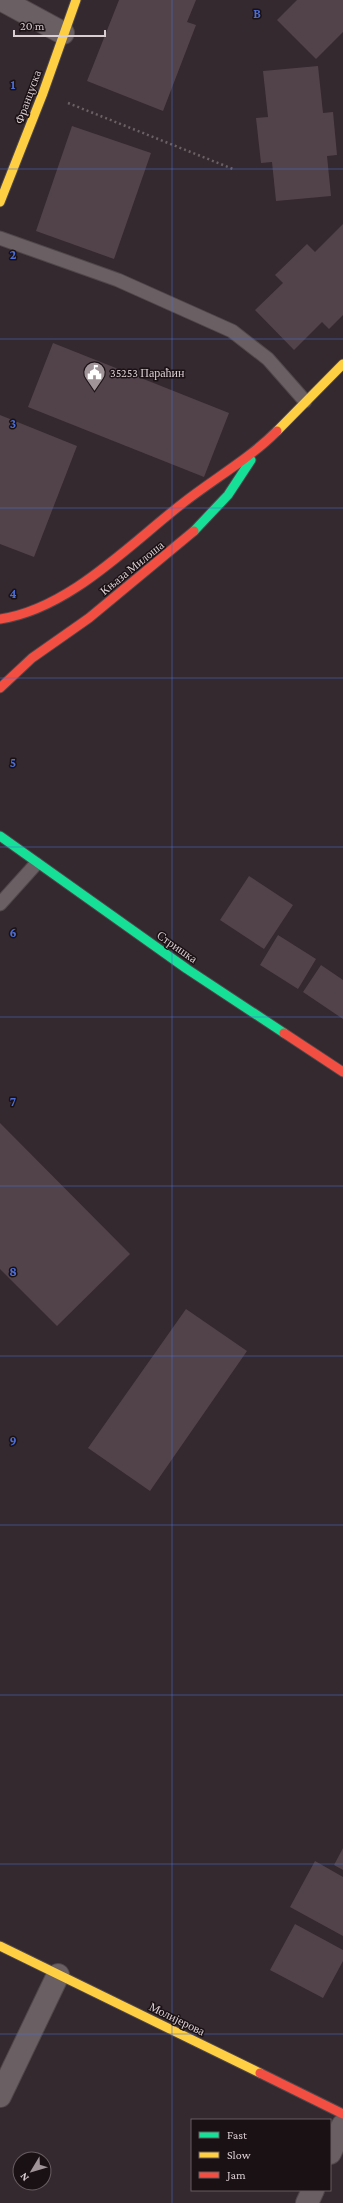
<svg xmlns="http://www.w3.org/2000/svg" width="343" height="2203" font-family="'Crimson Pro',serif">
<rect width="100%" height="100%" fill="#34292e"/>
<path fill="#52434a" d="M119,0h77l-9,22 9,3 -33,86 -76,-30z
M297,0h46v32l-27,27 -39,-39z
M318,66l5,47 10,-1 4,43 -10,1 4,40 -55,5 -4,-39 -11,1 -5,-45 12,-1 -5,-46z
M72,126l79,27 -37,106 -78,-28z
M343,224v91l-14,14 -7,-7 -28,28 -39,-40 28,-27 -8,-8 32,-31 8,8z
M53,343l176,70 -25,64 -176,-70z
M0,415l77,31 -43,111 -34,-13z
M249,876l44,29 -29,44 -44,-29z
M278,935l38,24 -18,30 -38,-24z
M321,965l22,15v39l-40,-27z
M0,1123l130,131 -73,72 -57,-57z
M186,1309l61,42 -97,140 -62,-43z
M343,1848v22l-9,-5z
M315,1861l28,16v59l-53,-29z
M295,1924l48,26v11l-20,37 -53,-28z"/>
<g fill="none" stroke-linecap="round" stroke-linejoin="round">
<defs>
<path id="lane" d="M0,238l118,42 114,51 36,28 37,42
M0,904l36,-40"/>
<path id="street" d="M2,0l61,33
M0,2096l58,-121
M330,2153l13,-28
M307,2203l6,-13"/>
<path id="fast" d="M194,531l34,-36 23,-35
M0,836l187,133 97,64"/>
<path id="slow" d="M0,202l43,-109 33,-93
M277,431l66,-67
M0,1946l260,127"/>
<path id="jam" d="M0,619c69,-10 130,-75 183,-116 32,-25 66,-44 94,-72
M0,688l32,-30 57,-40 105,-87
M284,1033l59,39
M260,2073l83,41"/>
</defs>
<use href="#lane" stroke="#50474b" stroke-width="15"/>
<use href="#street" stroke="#50474b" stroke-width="24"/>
<use href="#fast" stroke="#50474b" stroke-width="11"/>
<use href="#slow" stroke="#50474b" stroke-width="11"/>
<use href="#jam" stroke="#50474b" stroke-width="11"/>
<path stroke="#6a6165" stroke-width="2.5" stroke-dasharray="2 3" stroke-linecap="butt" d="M68,103l165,66"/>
<use href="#lane" stroke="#6a6064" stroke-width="13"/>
<use href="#street" stroke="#6a6064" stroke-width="22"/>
<use href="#fast" stroke="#16e098" stroke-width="9"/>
<use href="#slow" stroke="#ffcf43" stroke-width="9"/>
<use href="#jam" stroke="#f24e42" stroke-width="9"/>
</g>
<path fill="none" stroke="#4c6ed6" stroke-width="1" stroke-opacity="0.55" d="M172,0v2203M0,169h343M0,339h343M0,508h343M0,678h343M0,847h343M0,1017h343M0,1186h343M0,1356h343M0,1525h343M0,1695h343M0,1864h343M0,2034h343"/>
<defs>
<symbol id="civic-pin" viewBox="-11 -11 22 30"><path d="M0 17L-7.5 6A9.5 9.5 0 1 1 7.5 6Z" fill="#a09499" stroke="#1a1115"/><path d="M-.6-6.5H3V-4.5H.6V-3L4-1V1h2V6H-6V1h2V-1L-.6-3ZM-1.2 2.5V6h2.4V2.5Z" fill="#fff"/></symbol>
</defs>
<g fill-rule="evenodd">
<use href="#civic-pin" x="82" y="360" width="25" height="34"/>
</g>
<g text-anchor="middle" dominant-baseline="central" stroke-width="3" stroke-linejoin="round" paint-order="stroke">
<g font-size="12" fill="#daced2" stroke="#1a1115">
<text transform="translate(28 97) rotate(-70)">Француска</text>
<text transform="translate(132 568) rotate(-39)">Књаза Милоша</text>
<text transform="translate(177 947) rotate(35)">Стришка</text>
<text transform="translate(177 2019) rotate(26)">Молијерова</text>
</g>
<g font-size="12" fill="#daced2" stroke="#1a1115" text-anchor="start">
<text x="110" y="373">35253 Параћин</text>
</g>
</g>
<g font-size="13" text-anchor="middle" font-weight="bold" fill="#4c6ed6" stroke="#1a1115" stroke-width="3" stroke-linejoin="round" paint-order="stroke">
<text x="257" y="18">B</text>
<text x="13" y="89">1</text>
<text x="13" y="259">2</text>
<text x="13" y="428">3</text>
<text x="13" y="598">4</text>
<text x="13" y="767">5</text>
<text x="13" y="937">6</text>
<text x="13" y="1106">7</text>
<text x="13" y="1276">8</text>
<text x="13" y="1445">9</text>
</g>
<rect x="191" y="2119" width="140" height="72" fill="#1a1115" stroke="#675d61"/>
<rect x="199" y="2132" width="20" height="6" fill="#16e098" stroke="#675d61"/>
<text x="227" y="2139" font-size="12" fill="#daced2">Fast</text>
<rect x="199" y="2152" width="20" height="6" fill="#ffcf43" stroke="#675d61"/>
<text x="227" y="2159" font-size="12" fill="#daced2">Slow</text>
<rect x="199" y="2172" width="20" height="6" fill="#f24e42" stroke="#675d61"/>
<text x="227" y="2179" font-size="12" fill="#daced2">Jam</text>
<g transform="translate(32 2171) rotate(232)"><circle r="19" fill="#1a1115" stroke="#675d61"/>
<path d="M0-3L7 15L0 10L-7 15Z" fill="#a09499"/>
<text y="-6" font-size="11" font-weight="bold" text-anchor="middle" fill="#daced2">N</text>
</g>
<path d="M14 30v6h91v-6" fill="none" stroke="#daced2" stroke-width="2"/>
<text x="20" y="30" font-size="12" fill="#daced2" stroke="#1a1115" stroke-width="3" paint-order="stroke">20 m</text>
</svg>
